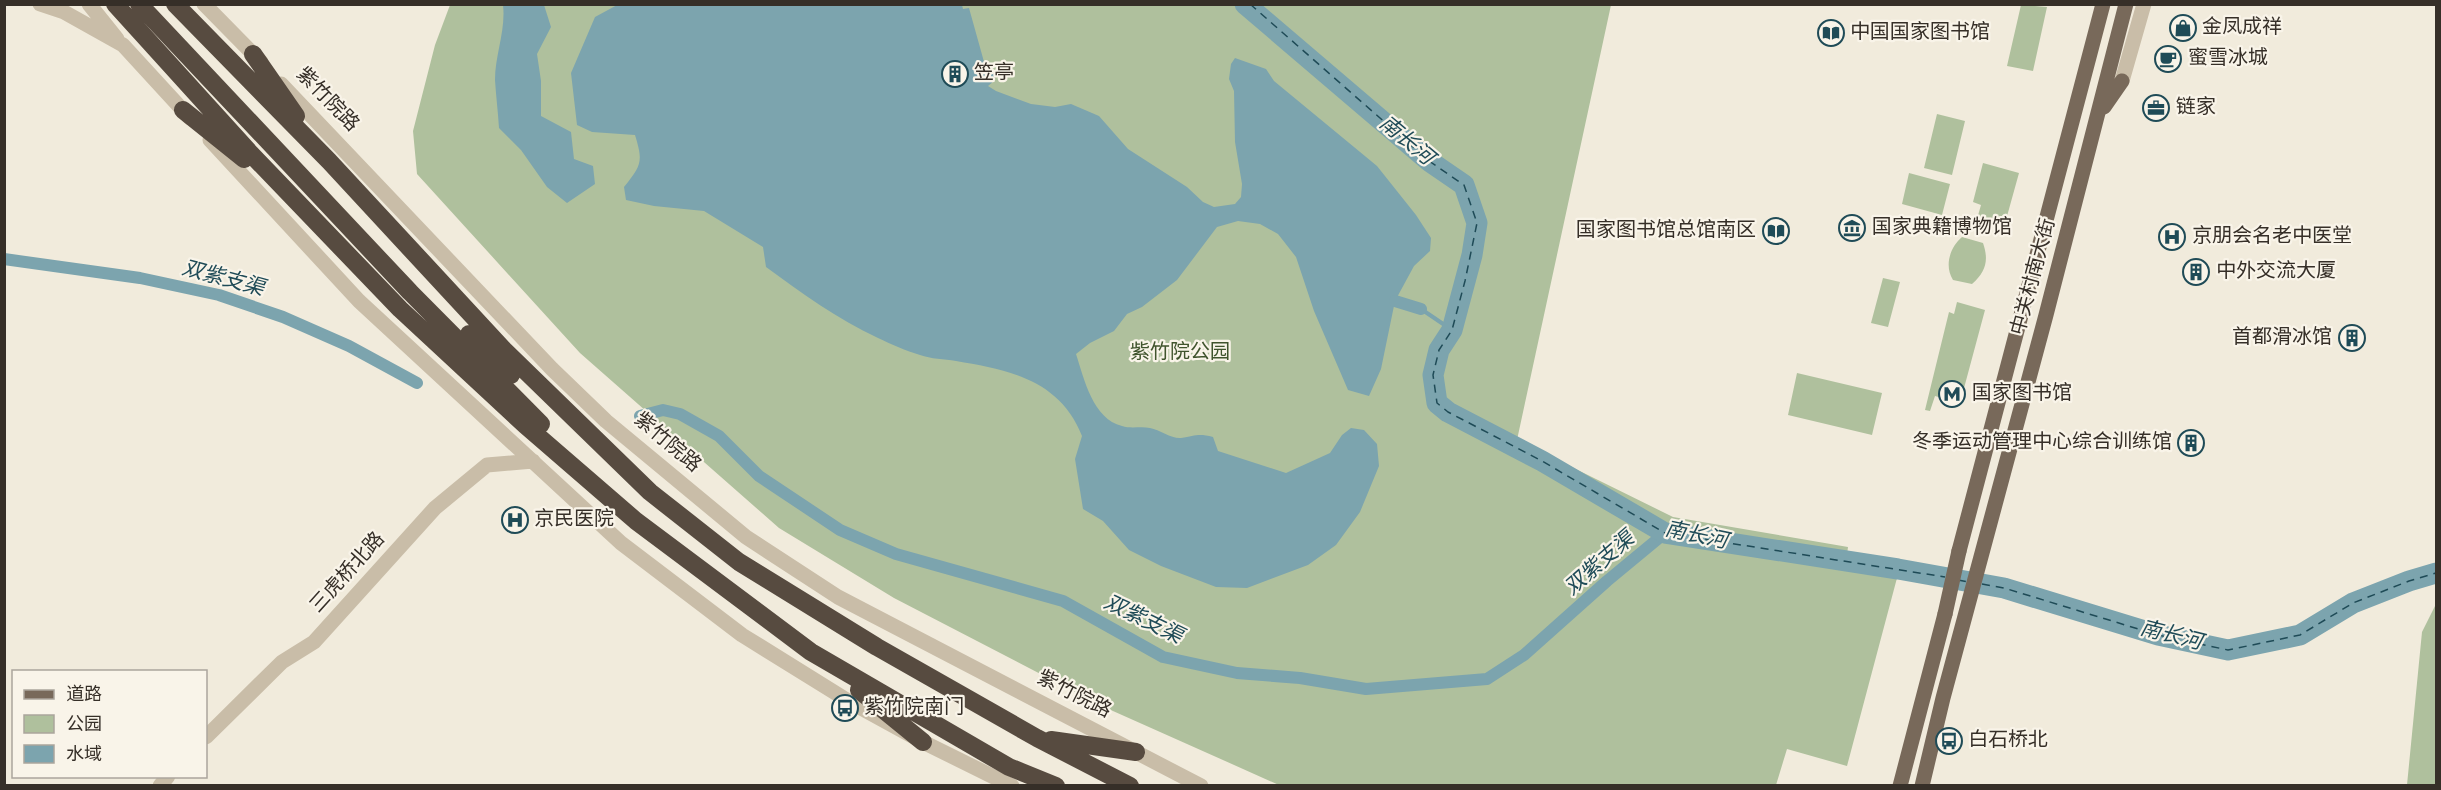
<svg xmlns="http://www.w3.org/2000/svg" width="2441" height="790" font-family="Overpass,'Noto Sans SC',sans-serif">
<rect width="100%" height="100%" fill="#f1ebdc"/>
<path fill="#afc09d" d="M450,5h1161l-94,435 156,77 175,30 -3,23 52,8 -50,188 -60,-17 -11,36h-497l-175,-78 -210,-109 -115,-70 -199,-175 -163,-179 -4,-43 22,-86z
M2021,5l26,2 -14,64 -26,-5z
M1937,114l28,7 -13,54 -28,-7z
M1983,163l36,10 -15,54 -27,-8 4,-14 -8,-3z
M1909,173l41,11 -8,31 -40,-11z
M1962,237l21,6c6,17 3,29 -11,41l-19,-4c-9,-14 -3,-33 9,-43z
M1883,278l17,4 -12,45 -17,-4z
M1957,302l28,8 -25,93 -25,-7 -5,15 -5,-1 24,-98 5,2z
M1797,373l85,20 -10,42 -84,-20z
M2436,604v181h-29l15,-153z"/>
<path fill="#7ca4ae" d="M619,4l343,1 1,4 6,-1 17,61 8,4 1,7 -7,6 8,5 35,13 24,3 16,-3 28,12 29,33 59,38 16,15 11,5 21,-3 6,-7 1,-13 -7,-42 -1,-51 -5,-12 2,-15 4,-6 31,11 8,12 103,85 39,49 15,23 -1,13 -16,15 -19,35 -14,68 -12,27 -21,-6 -34,-79 -18,-54 -18,-23 -18,-10 -22,-3 -21,6 -40,53 -35,27 -15,7 -13,17 -24,12 -14,11c8,25 17,65 46,72 9,3 19,0 28,2 10,2 22,11 31,10 14,-2 17,-5 32,-1l5,14 68,22 44,-20 12,-18 9,-7 13,2 13,14 2,22 -19,46 -24,33 -28,20 -61,23 -31,-1 -55,-21 -32,-16 -26,-29 -20,-12 -8,-50 7,-23c-22,-56 -73,-66 -126,-75 -12,-2 -25,-2 -36,-6 -14,-4 -29,-11 -42,-17 -41,-19 -76,-45 -112,-71l-3,-20 -59,-36 -50,-5 -28,-6 -2,-13c18,-22 19,-26 11,-52l-43,-3 -15,-7 -6,-52 24,-56z
M503,5h41l7,22 -14,27 4,27v35l30,16 3,27 19,7 2,18 -28,19 -20,-16 -26,-37 -22,-22c-1,-16 -3,-32 -4,-48 0,-25 11,-50 8,-75z"/>
<g fill="none" stroke-linecap="round" stroke-linejoin="round">
<path stroke="#7ca4ae" stroke-width="4" d="M1421,309l31,21"/>
<path stroke="#7ca4ae" stroke-width="12" d="M4,259l136,19 79,17 64,22 66,29 68,37
M1395,301l26,8
M640,416l23,-6 17,4 39,22 40,40 81,54 56,24 167,47 100,56 74,16 63,5 66,11 121,-10 37,-24 83,-74 58,-48"/>
<path stroke="#7ca4ae" stroke-width="21" d="M1245,4l184,157 35,24 13,38 -5,32 -20,75 -13,20 -6,25 4,28 11,9 94,49 123,72 233,36 106,19 154,47 70,15 72,-15 53,-32 56,-22 27,-8"/>
<path stroke="#1f4b57" stroke-width="1.5" stroke-dasharray="8 6" stroke-linecap="butt" d="M1250,4l179,157 35,24 13,38 -12,58 -13,49 -13,20 -6,25 4,28 11,9 94,49 123,72 280,44
M1958,580l10,2
M1982,584l22,4 154,47 70,15 72,-15 53,-32 56,-22 27,-8"/>
<path stroke="#c9bda8" stroke-width="15" d="M40,4l24,8 59,33 67,73
M89,4l28,35
M204,4l57,58
M2122,81l22,-77
M281,84l271,285 54,52 140,116 92,60 363,189
M210,140l149,161 262,242 121,92 108,67 73,40 89,44
M206,737l76,-75 32,-20 121,-134 52,-43 46,-4
M160,786l8,-10"/>
<path stroke="#78695a" stroke-width="15" d="M2104,107l18,-26
M1959,551l144,-547
M1900,786l45,-172
M1922,786l21,-88 103,-383 80,-311"/>
<path stroke="#574b40" stroke-width="18" d="M115,4l136,150 149,155 125,116 111,96 175,131 198,115 47,19
M139,4l271,288 131,132
M175,4l154,157 176,190 145,141 89,70 138,85 160,91 93,48
M253,54l43,62
M183,110l61,49
M469,334l42,41
M859,690l64,52
M1051,740l85,12"/>
<path stroke="#78695a" stroke-width="15" d="M1945,614l14,-63"/>
</g>
<defs>
<symbol id="shop-ring" viewBox="-11 -11 22 22"><circle r="9.5" fill="#f9f4e9" stroke="#1f4b57" stroke-width="1.5"/><path d="M-5-2.5h2.3a2.7 3.5 0 0 1 5.4 0H5L5.5 6h-11ZM-1.5-2.5h3a1.5 2.3 0 0 0-3 0Z" fill="#1f4b57"/></symbol>
<symbol id="library-ring" viewBox="-11 -11 22 22"><circle r="9.5" fill="#f9f4e9" stroke="#1f4b57" stroke-width="1.5"/><path d="M-6-4Q-3-5.5-.7-3.5V5Q-3 3-6 4ZM6-4Q3-5.5 .7-3.5V5Q3 3 6 4Z" fill="#1f4b57"/></symbol>
<symbol id="cafe-ring" viewBox="-11 -11 22 22"><circle r="9.5" fill="#f9f4e9" stroke="#1f4b57" stroke-width="1.5"/><path d="M-5.5-4.5H6V0H3Q3 3.5 0 3.5H-2.5Q-5.5 3.5-5.5 0ZM3-3.2v2h1.7v-2ZM-6 4.5H4V6H-6Z" fill="#1f4b57"/></symbol>
<symbol id="building-ring" viewBox="-11 -11 22 22"><circle r="9.5" fill="#f9f4e9" stroke="#1f4b57" stroke-width="1.5"/><path d="M-4-6H4V6H1V3H-1V6H-4ZM-2.5-4.3h1.7v1.8h-1.7ZM.8-4.3h1.7v1.8H.8ZM-2.5-1h1.7V.8h-1.7ZM.8-1h1.7V.8H.8Z" fill="#1f4b57"/></symbol>
<symbol id="office-ring" viewBox="-11 -11 22 22"><circle r="9.5" fill="#f9f4e9" stroke="#1f4b57" stroke-width="1.5"/><path d="M-6-3h4V-5.5h4V-3h4V5H-6ZM-1-4.5V-3h2v-1.5ZM-6 0V1H6V0Z" fill="#1f4b57"/></symbol>
<symbol id="museum-ring" viewBox="-11 -11 22 22"><circle r="9.5" fill="#f9f4e9" stroke="#1f4b57" stroke-width="1.5"/><path d="M0-6L6-3V-2H-6V-3ZM-5-1h2V3h-2ZM-1-1h2V3h-2ZM3-1h2V3H3ZM-6 4H6V6H-6Z" fill="#1f4b57"/></symbol>
<symbol id="hospital-ring" viewBox="-11 -11 22 22"><circle r="9.5" fill="#f9f4e9" stroke="#1f4b57" stroke-width="1.5"/><path d="M-5-5h3v3.5h4V-5h3V5h-3V1.5h-4V5h-3Z" fill="#1f4b57"/></symbol>
<symbol id="metro-ring" viewBox="-11 -11 22 22"><circle r="9.5" fill="#f9f4e9" stroke="#1f4b57" stroke-width="1.5"/><path d="M-5.5 5V-5H-3L0 0L3-5H5.5V5H3V-.5L0 4L-3-.5V5Z" fill="#1f4b57"/></symbol>
<symbol id="bus-ring" viewBox="-11 -11 22 22"><circle r="9.5" fill="#f9f4e9" stroke="#1f4b57" stroke-width="1.5"/><path d="M-5-6H5V4H4V6H2V4H-2V6H-4V4H-5ZM-3.5-4V0h7V-4ZM-3.5 1.2v1.5H-2V1.2ZM2 1.2v1.5H3.5V1.2Z" fill="#1f4b57"/></symbol>
</defs>
<g fill-rule="evenodd">
<use href="#shop-ring" x="2168" y="13" width="30" height="30"/>
<use href="#library-ring" x="1816" y="18" width="30" height="30"/>
<use href="#cafe-ring" x="2153" y="44" width="30" height="30"/>
<use href="#building-ring" x="940" y="59" width="30" height="30"/>
<use href="#office-ring" x="2141" y="93" width="30" height="30"/>
<use href="#museum-ring" x="1837" y="213" width="30" height="30"/>
<use href="#library-ring" x="1761" y="216" width="30" height="30"/>
<use href="#hospital-ring" x="2157" y="222" width="30" height="30"/>
<use href="#building-ring" x="2181" y="257" width="30" height="30"/>
<use href="#building-ring" x="2337" y="323" width="30" height="30"/>
<use href="#metro-ring" x="1937" y="379" width="30" height="30"/>
<use href="#building-ring" x="2176" y="428" width="30" height="30"/>
<use href="#hospital-ring" x="500" y="505" width="30" height="30"/>
<use href="#bus-ring" x="830" y="693" width="30" height="30"/>
<use href="#bus-ring" x="1934" y="726" width="30" height="30"/>
</g>
<g text-anchor="middle" dominant-baseline="central" stroke-width="4.5" stroke-linejoin="round" paint-order="stroke">
<g font-size="20" fill="#362f28" stroke="#f9f4e9" text-anchor="start">
<text x="2202" y="28">金凤成祥</text>
<text x="1850" y="33">中国国家图书馆</text>
<text x="2188" y="59">蜜雪冰城</text>
<text x="974" y="74">笠亭</text>
<text x="2176" y="108">链家</text>
<text x="1872" y="228">国家典籍博物馆</text>
<text x="1756" y="231" text-anchor="end">国家图书馆总馆南区</text>
<text x="2192" y="237">京朋会名老中医堂</text>
<text x="2216" y="272">中外交流大厦</text>
<text x="2332" y="338" text-anchor="end">首都滑冰馆</text>
<text x="1972" y="394">国家图书馆</text>
<text x="2172" y="443" text-anchor="end">冬季运动管理中心综合训练馆</text>
<text x="534" y="520">京民医院</text>
<text x="864" y="708">紫竹院南门</text>
<text x="1968" y="741">白石桥北</text>
</g>
<g font-size="20" fill="#362f28" stroke="#f9f4e9">
<text transform="translate(327 100) rotate(46)">紫竹院路</text>
<text transform="translate(2034 277) rotate(-75)">中关村南大街</text>
<text transform="translate(667 443) rotate(40)">紫竹院路</text>
<text transform="translate(348 573) rotate(-48)">三虎桥北路</text>
<text transform="translate(1074 695) rotate(27)">紫竹院路</text>
</g>
<g font-size="20" fill="#40542d" stroke="#f9f4e9">
<text x="1180" y="353">紫竹院公园</text>
</g>
<g font-size="21" font-style="italic" fill="#1f4b57" stroke="#f9f4e9">
<text transform="translate(1406 141) rotate(40)">南长河</text>
<text transform="translate(223 279) rotate(15)">双紫支渠</text>
<text transform="translate(1696 536) rotate(12)">南长河</text>
<text transform="translate(1600 564) rotate(-41)">双紫支渠</text>
<text transform="translate(1143 620) rotate(26)">双紫支渠</text>
<text transform="translate(2171 636) rotate(14)">南长河</text>
</g>
</g>
<rect width="2441" height="790" fill="none" stroke="#362f28" stroke-width="12"/>
<rect x="12" y="670" width="195" height="108" fill="#f9f4e9" stroke="#aba59c" stroke-width="1.5"/>
<rect x="24" y="690" width="30" height="9" fill="#78695a" stroke="#aba59c" stroke-width="1.5"/>
<text x="66" y="700" font-size="18" fill="#362f28">道路</text>
<rect x="24" y="715" width="30" height="18" fill="#afc09d" stroke="#aba59c" stroke-width="1.5"/>
<text x="66" y="730" font-size="18" fill="#362f28">公园</text>
<rect x="24" y="745" width="30" height="18" fill="#7ca4ae" stroke="#aba59c" stroke-width="1.5"/>
<text x="66" y="760" font-size="18" fill="#362f28">水域</text>
</svg>
